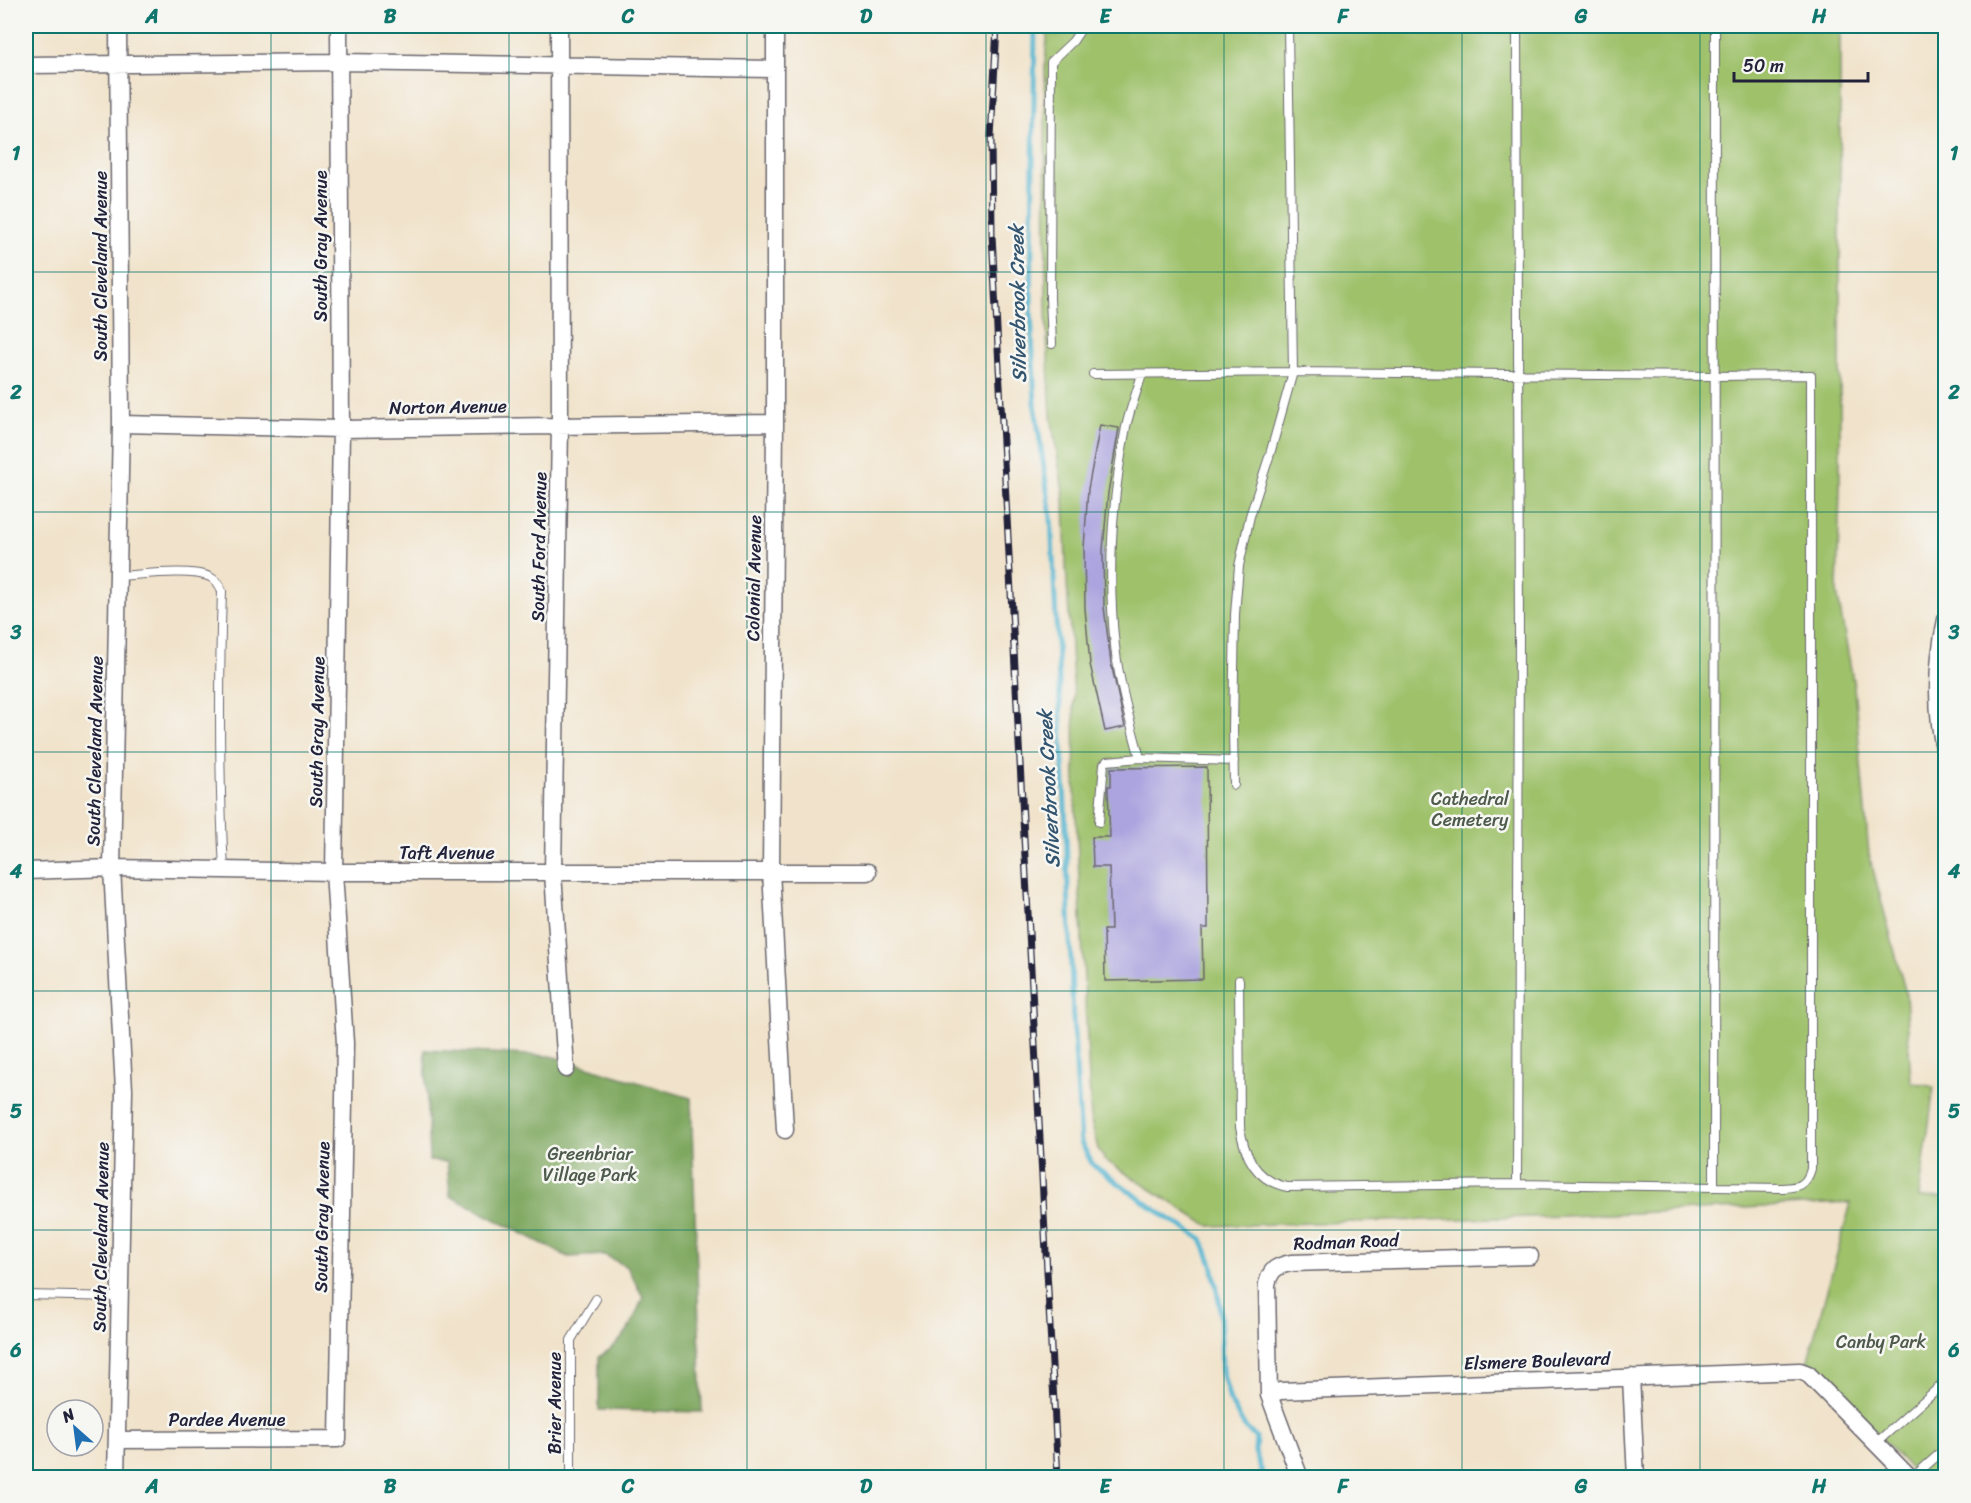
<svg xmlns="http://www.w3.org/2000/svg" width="1971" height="1503" font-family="Sriracha,sans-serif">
<rect width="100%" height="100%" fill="#f6f6f2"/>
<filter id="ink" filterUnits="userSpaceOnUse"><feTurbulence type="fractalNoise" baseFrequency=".0167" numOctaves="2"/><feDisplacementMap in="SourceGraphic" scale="12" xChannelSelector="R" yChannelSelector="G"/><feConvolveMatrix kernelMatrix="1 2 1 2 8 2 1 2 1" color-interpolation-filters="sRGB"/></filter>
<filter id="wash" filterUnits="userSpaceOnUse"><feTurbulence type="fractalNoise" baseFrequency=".008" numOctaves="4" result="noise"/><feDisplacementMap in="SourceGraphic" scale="24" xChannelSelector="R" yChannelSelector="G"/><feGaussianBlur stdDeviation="1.35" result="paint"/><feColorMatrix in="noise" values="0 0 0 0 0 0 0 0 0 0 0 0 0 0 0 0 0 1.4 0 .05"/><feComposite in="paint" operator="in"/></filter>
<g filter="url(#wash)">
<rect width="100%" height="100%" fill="#f1e3cb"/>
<path fill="#9ec16b" stroke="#607253" stroke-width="1.5" d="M1048,26h792v464l-3,102 17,94 15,168 37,140 5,88 23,5 -15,111 26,-1v280h-26l-112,-114 44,-160 -284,13 -359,10 -103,-66 -7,-11 -7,-28 -16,-325 -1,-97 -8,-133 -2,-68 -13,-82 -2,-34 -3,-71 -1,-248z"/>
<path fill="#7ea75f" stroke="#50644d" stroke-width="1.5" d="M425,1050l126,6 140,42 11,314 -103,-2v-53c27,-17 33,-32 44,-60l-16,-30 -22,-12 -37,2 -118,-61 -3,-34 -18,-1z"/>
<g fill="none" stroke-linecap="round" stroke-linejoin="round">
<path stroke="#52b5d0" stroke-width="5" d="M1035,26l-4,283 4,97 16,111 14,289 8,213 8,124 12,22 70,50 39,24 10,25 8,41 2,66 8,30 14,25 12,12 -1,14 9,26"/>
</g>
<g id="blocks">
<path fill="#aca4df" d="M1100,425l19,3 -11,65 -5,57 1,57 7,56 14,64 -20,4 -15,-67 -5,-56 -1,-60 4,-59z
M1207,767l1,161h-6l1,51 -98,2 -1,-51h7l-2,-63h-16l-1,-30h18l-2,-46v-5h3v-18z"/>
</g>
</g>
<g filter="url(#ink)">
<use href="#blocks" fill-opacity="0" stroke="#6a666d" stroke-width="1.5"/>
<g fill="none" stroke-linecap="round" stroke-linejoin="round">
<defs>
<path id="lane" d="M1517,26l2,609 -2,549
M1052,344l-2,-46 1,-236 22,-21 10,-15
M1093,374l200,-2 421,4 97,-1v794c-5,18 -13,18 -30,19l-264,-4 -230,3c-31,-6 -43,-32 -47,-60l-1,-147
M118,576c22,-1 73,-8 92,1 7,4 9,7 12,14 -3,94 -3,186 2,279
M1140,758c-10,-37 -21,-75 -25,-112 -8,-73 -3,-147 11,-219 4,-18 11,-35 16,-53
M1234,785l-1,-57 2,-114 4,-48 11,-50 20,-62 23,-82 -5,-346
M1099,822l5,-58 3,-3 33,-3 94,3
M1714,1187l1,-1161
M26,1295l94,2
M1876,1443l70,-62
M571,1478v-138l25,-41
M1912,1478l34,-30"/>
<path id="street" d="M559,26l1,399 -7,448 13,196
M775,26v397l-4,448 14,259
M26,65l314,-3 435,7
M121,424l220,5 434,-6
M1946,620c-10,45 -11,92 0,137
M26,871l86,-3 222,4h534
M1631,1377l5,101
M1269,1395l11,-4 520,-20 8,3 102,104
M117,1440l221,-1 7,-396 -11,-171 7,-443 -2,-403
M116,1478l8,-388 -12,-222 9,-444 -3,-398
M1300,1478l-31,-83 -2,-111c4,-15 9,-18 24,-21l239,-7"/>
</defs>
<use href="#lane" stroke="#6a666d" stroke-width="10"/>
<use href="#street" stroke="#6a666d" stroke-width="19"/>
<use href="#lane" stroke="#fff" stroke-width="8"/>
<use href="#street" stroke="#fff" stroke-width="16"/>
<defs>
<path id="rail" d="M997,26l-6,111 1,98 66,1243"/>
</defs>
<use href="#rail" stroke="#22223b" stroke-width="7"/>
<use href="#rail" stroke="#f6f6f2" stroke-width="4.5" stroke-dasharray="14" stroke-linecap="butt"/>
</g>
</g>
<path fill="none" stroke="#0f766e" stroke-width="1.5" stroke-opacity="0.55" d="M271,26v1452M509,26v1452M747,26v1452M986,26v1452M1224,26v1452M1462,26v1452M1700,26v1452M26,272h1920M26,512h1920M26,752h1920M26,991h1920M26,1230h1920"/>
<g text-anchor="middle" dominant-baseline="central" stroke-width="5" stroke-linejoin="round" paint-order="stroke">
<g font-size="18" fill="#22223b" stroke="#f6f6f2">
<text transform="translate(321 246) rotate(-90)">South Gray Avenue</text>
<text transform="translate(101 266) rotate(-90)">South Cleveland Avenue</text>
<text transform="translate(448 407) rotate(-1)">Norton Avenue</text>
<text transform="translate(539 547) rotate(-89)">South Ford Avenue</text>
<text transform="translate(754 578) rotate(-89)">Colonial Avenue</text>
<text transform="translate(317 732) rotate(-89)">South Gray Avenue</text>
<text transform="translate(95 751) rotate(-89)">South Cleveland Avenue</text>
<text x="447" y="853">Taft Avenue</text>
<text transform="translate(322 1217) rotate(-89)">South Gray Avenue</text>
<text transform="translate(101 1237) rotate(-89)">South Cleveland Avenue</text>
<text transform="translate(1346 1242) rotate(-2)">Rodman Road</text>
<text transform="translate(1537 1361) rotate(-2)">Elsmere Boulevard</text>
<text transform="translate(555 1403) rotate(-90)">Brier Avenue</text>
<text x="227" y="1420">Pardee Avenue</text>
</g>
<g font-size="18" fill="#4d5a4c" stroke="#f6f6f2">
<text x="1470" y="799">Cathedral<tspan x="1470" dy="21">Cemetery</tspan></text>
<text x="590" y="1154">Greenbriar<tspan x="590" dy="21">Village Park</tspan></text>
<text x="1881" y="1342">Canby Park</text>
</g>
<g font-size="20" font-style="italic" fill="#33556f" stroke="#f6f6f2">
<text transform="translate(1018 304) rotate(-91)">Silverbrook Creek</text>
<text transform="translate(1049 789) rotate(-93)">Silverbrook Creek</text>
</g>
</g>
<rect width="1971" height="1503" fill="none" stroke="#f6f6f2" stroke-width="66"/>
<g transform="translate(75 1428) rotate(332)"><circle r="28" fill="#f6f6f2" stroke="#a1a1a9" stroke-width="1.5"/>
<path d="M0-4.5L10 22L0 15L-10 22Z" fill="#1f6fb2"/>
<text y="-9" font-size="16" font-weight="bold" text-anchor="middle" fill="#22223b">N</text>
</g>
<path d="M1734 72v9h134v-9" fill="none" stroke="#22223b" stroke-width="3"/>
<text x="1743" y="72" font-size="18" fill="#22223b" stroke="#f6f6f2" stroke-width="4.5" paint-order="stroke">50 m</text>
<rect x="33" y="33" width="1905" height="1437" fill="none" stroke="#0f766e" stroke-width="2"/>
<g font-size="20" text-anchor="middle" font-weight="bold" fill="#0f766e">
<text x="152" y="23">A</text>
<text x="390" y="23">B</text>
<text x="628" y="23">C</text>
<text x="866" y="23">D</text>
<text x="1105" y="23">E</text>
<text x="1343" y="23">F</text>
<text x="1581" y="23">G</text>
<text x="1819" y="23">H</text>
<text x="16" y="160">1</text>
<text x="1954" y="160">1</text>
<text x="16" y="399">2</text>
<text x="1954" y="399">2</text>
<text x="16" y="639">3</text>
<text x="1954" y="639">3</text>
<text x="16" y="878">4</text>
<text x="1954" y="878">4</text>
<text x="16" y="1118">5</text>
<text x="1954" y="1118">5</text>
<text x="16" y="1357">6</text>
<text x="1954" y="1357">6</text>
<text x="152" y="1493">A</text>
<text x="390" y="1493">B</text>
<text x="628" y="1493">C</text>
<text x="866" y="1493">D</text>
<text x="1105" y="1493">E</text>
<text x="1343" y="1493">F</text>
<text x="1581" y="1493">G</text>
<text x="1819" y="1493">H</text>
</g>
</svg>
